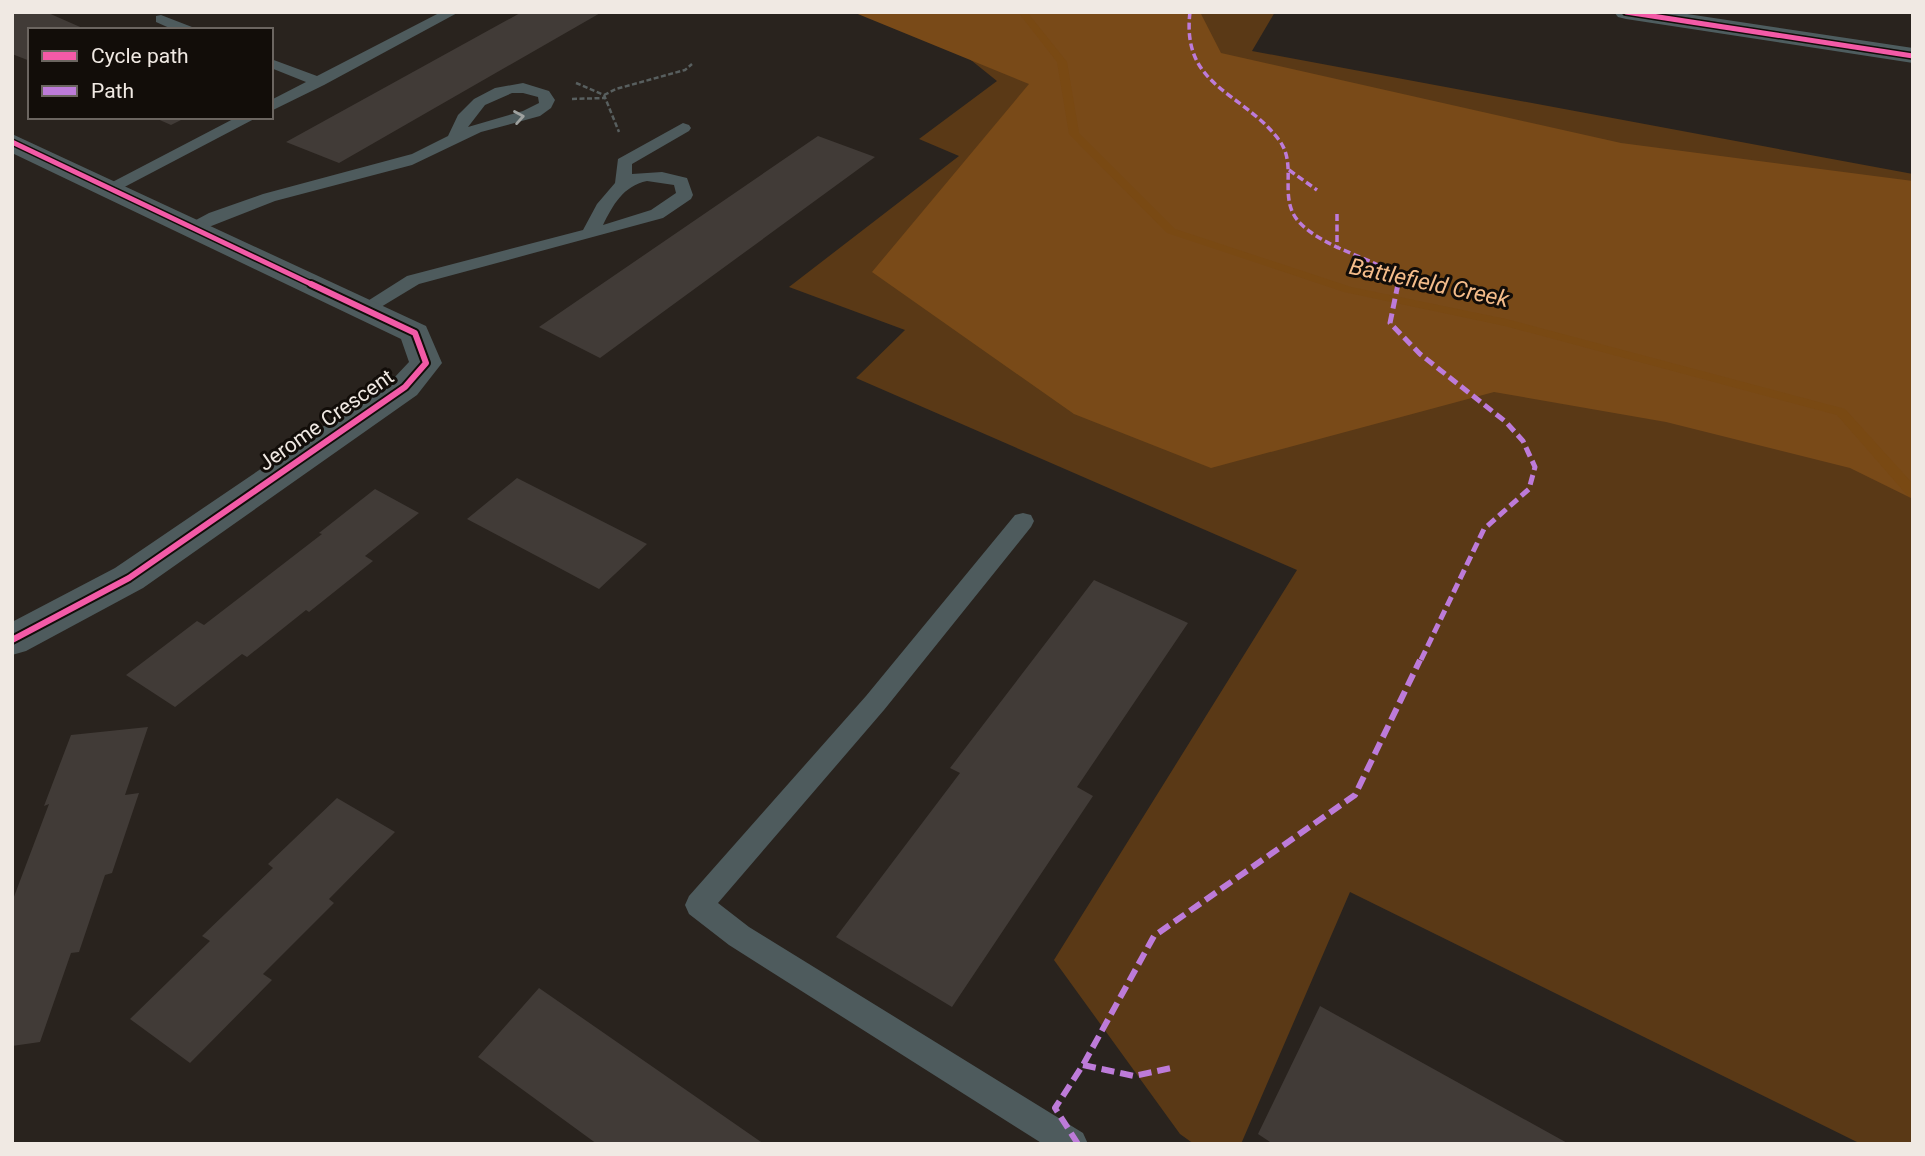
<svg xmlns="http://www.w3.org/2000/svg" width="1925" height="1156" font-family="Roboto,sans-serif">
<rect width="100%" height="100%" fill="#29231e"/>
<path fill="#5a3916" d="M911,12h364l-23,39 661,123v970h-52l-511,-252 -109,252h-47l-14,-10 -126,-174 243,-390 -441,-192 49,-48 -116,-43 170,-131 -40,-17 78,-58z"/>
<path fill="#794a18" d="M853,12h347l21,41 400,90 292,38v318l-63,-31 -184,-46 -172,-30 -283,76 -137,-54 -202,-142 157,-188z"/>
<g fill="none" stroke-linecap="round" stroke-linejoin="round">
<path fill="#794913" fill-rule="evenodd" d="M1018,12h9l40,50 12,71 96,96 176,58 155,32 339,90 68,75v14l-5,-2 -71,-81 -332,-89 -161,-34 -177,-59 -98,-99 -12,-72z"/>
</g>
<path fill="#413b37" d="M12,12h34l41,18h-57v31l-18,-7z
M522,12h80l-263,151 -53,-21z
M153,117h34l-16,8z
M818,136l57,21 -275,201 -61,-31z
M517,478l130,66 -48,45 -132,-70z
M375,489l44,24 -54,43 8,5 -64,51 -3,-2 -59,47 -5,-3 -67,53 -49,-32 71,-54 7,4 118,-91 -3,-1z
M1094,580l94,43 -111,164 16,9 -141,211 -116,-70 124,-164 -10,-5z
M148,727l-23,68 14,-2 -27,80 -7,2 -26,77 -8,1 -31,89 -28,4v-144l37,-98 -5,2 27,-71z
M337,798l58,34 -66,67 5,4 -71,71 9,6 -82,83 -60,-44 80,-78 -8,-5 71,-68 -5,-4z
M539,988l225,156h-167l-119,-87z
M1320,1006l249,138h-296l-15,-10z"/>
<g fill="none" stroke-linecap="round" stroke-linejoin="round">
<path stroke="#585f5f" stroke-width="2.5" stroke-dasharray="5 2.5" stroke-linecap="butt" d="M576,83l28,12 15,37
M604,95l12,-6 69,-19 7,-6
M572,99l33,-1"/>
<path fill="#4e5b5d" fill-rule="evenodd" d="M441,12h18l-135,73 -53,26v-11l35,-18 -35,-14v-9l46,17z
M161,15l31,12 2,3h-20l-18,-8v-6z
M523,83l26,8 6,9 -4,8 -11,8 -59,16 -69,33 -137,36 -79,31 -6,1 -9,-5 28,-15 54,-19 149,-40 36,-18 10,-21 16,-16 21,-11zM512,93h11l15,4 1,6 -16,8 -55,16 17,-22z
M237,117h21l-145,76 -6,1 -8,-5z
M683,123l6,2 2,3 -2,3 -57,33v10l30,-2 25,6 6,17 -2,4 -28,19 -244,66 -48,29 -7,2 -9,-6 52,-33 176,-46 14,-26 18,-21 3,-24zM647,181l27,4 2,8 -25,17 -48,15c10,-20 20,-39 44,-44z
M1023,513l8,2 3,6 -3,6 -147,183 -166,193 31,24 334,206 5,11h-45l-314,-199 -40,-31 -4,-9 4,-9 177,-200 149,-181z"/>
<path fill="#4e5b5d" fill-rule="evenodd" d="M12,134l414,192 16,37 -25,32 -274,193 -117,63 -14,4v-33l103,-54 278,-189 16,-17 -8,-23 -389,-186z"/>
<path fill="#4e5d5f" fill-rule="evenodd" d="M1614,12h60l239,36v15l-287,-44 -8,-2z"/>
<path stroke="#bd7bd9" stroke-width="3.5" stroke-dasharray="7 3.5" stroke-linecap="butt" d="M1190,12c-9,75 52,79 89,128 20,26 -3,60 22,84 27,26 68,32 98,53l-2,9
M1289,170l28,20
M1337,214v33"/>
<path stroke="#bd7bd9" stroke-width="5" stroke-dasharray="10 5" stroke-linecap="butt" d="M1398,284l-8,39 30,31 86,68 17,19 12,26 -6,22 -45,40 -64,133"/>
<path stroke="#bd7bd9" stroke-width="6" stroke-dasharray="13 6" stroke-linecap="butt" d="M1083,1065l51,11 37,-8
M1078,1144l-23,-36 28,-43 71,-129 201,-141 65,-135"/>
<defs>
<path id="cycleway-far1" d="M1626,12l287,44
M12,142l303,144"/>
<path id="cycleway" d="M12,640l117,-62 276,-191 21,-24 -11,-30 -104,-49"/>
</defs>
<use href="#cycleway-far1" stroke="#120d09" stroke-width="8"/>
<use href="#cycleway" stroke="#120d09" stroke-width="10"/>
<use href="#cycleway-far1" stroke="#f35aa7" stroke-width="5"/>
<use href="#cycleway" stroke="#f35aa7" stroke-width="6"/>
</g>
<defs><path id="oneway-chevron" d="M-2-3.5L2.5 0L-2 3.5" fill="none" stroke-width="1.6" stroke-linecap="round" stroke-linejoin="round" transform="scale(1.75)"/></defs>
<use stroke="#9fa2a0" href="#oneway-chevron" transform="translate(519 117) rotate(-10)"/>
<g text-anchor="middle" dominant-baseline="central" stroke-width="6" stroke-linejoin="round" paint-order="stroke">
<g font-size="21" fill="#f0e9e3" stroke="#120d09">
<text transform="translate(326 420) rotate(-35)">Jerome Crescent</text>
</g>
<g font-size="23" font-style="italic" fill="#f4bc8a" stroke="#120d09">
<text transform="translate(1429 283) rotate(12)">Battlefield Creek</text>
</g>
</g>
<rect width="1925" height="1156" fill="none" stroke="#f0e9e3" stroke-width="28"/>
<rect x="28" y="28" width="245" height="91" fill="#120d09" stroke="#6b6560" stroke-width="2"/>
<rect x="42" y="51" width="35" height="10" fill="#f35aa7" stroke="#6b6560" stroke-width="2"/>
<text x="91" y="63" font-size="21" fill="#f0e9e3">Cycle path</text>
<rect x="42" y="86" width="35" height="10" fill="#bd7bd9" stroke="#6b6560" stroke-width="2"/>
<text x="91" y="98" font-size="21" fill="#f0e9e3">Path</text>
</svg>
